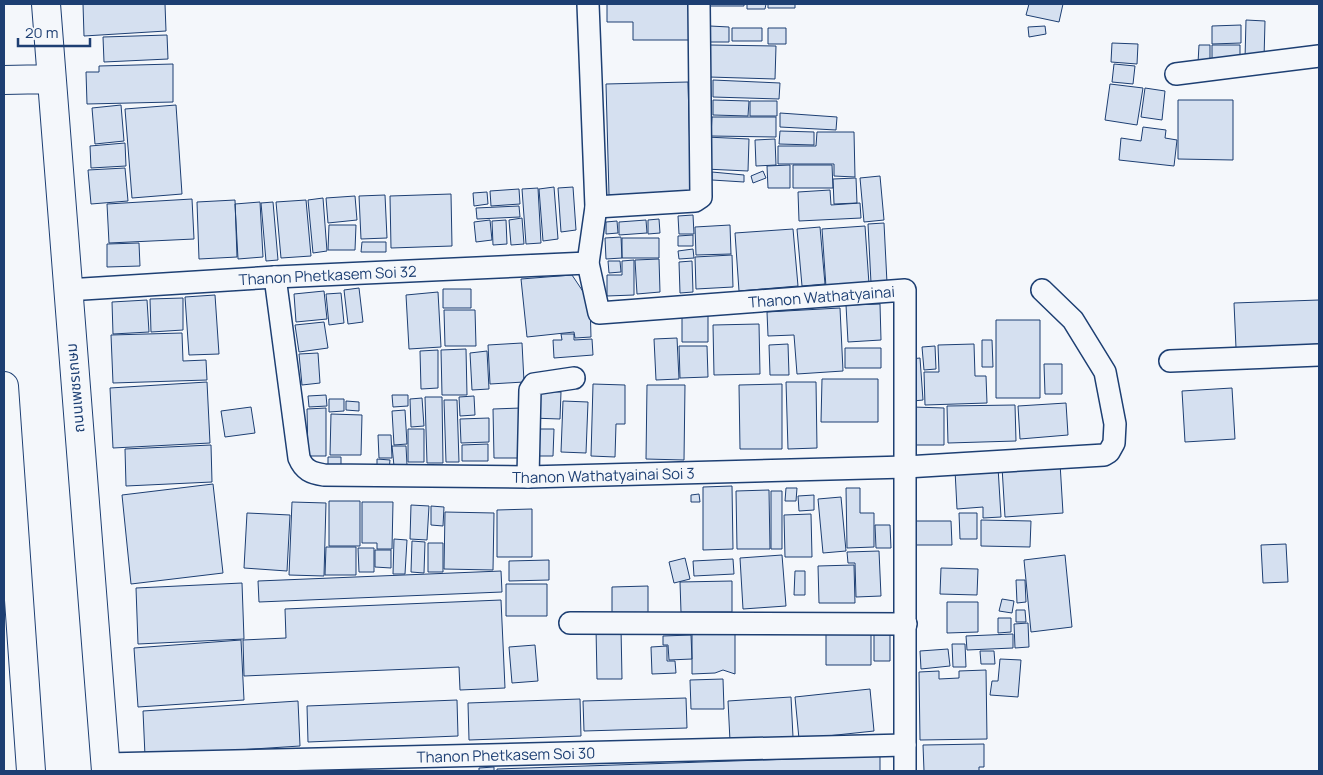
<svg xmlns="http://www.w3.org/2000/svg" width="1323" height="775" font-family="Manrope,'Noto Sans Thai',sans-serif">
<rect width="100%" height="100%" fill="#f4f7fb"/>
<path fill="#d5e0f0" stroke="#1d3f73" d="M83,4h82l1,27 -82,5z
M607,4h84v36h-58v-18h-26z
M707,4h37v2h-37z
M747,4h19l-1,5h-18z
M768,4h27v4h-27z
M1029,4h34l-4,18 -33,-7z
M1246,20l19,1 -1,38h-19z
M1241,25v18l-29,1v-18z
M710,26l19,1v15h-19z
M1045,26l1,8 -17,3 -1,-10z
M732,28h30v13h-30z
M768,28h18v16h-18z
M167,35l1,24 -64,3 -1,-25z
M1112,43l26,1 -1,20 -26,-2z
M710,45l66,1 -1,33 -66,-2z
M1199,45h11v18h-12z
M1212,45h28v17h-28z
M173,64v38l-86,2 -1,-32h13v-6z
M1114,64l21,2 -2,18 -21,-2z
M713,80l67,3 -1,16 -66,-2z
M688,82l3,111 -82,2 -3,-111z
M1110,84l33,4 -6,37 -32,-5z
M1145,88l20,3 -3,29 -21,-3z
M713,100l36,1 -1,15 -35,-1z
M1178,100h55v60l-55,-1z
M750,101h27v15h-27z
M121,105l3,36 -29,3 -3,-36z
M176,105l6,89 -50,4 -7,-89z
M780,113l57,4 -1,13 -56,-3z
M712,117h64v20l-65,-1z
M1143,127l23,3 -1,8 12,2 -3,26 -55,-6 2,-22 20,3z
M780,131l34,1v13l-35,-1z
M817,132h37l1,45 -21,-1v-12h-56v-18h38z
M706,137l43,2 -1,32 -43,-2z
M775,139l1,26 -20,1 -1,-26z
M125,143l1,23 -35,2 -1,-22z
M790,165v23h-22l-1,-22z
M793,165h39l1,23h-40z
M125,168l3,33 -37,3 -3,-34z
M763,171l3,7 -13,5 -2,-7z
M712,172l32,3v7l-32,-2z
M880,176l4,44 -20,2 -4,-44z
M856,178l1,25 -23,1 -1,-25z
M554,187l4,52 -15,2 -4,-52z
M573,187l3,43 -15,2 -3,-44z
M538,188l3,55 -15,1 -4,-55z
M519,189l1,15 -29,2 -1,-15z
M830,190l1,15 29,-2 1,15 -62,3 -1,-29z
M487,192l1,12 -14,2 -1,-13z
M451,194l1,52 -61,2 -1,-52z
M385,195l2,43 -26,1 -2,-43z
M355,196l2,24 -29,3 -2,-25z
M323,198l4,53 -14,2 -5,-53z
M192,199l2,40 -85,4 -2,-39z
M235,200l2,57 -38,2 -2,-57z
M306,200l5,56 -30,2 -5,-56z
M260,202l3,55 -25,2 -3,-55z
M273,202l5,58 -12,1 -5,-58z
M519,206l1,11 -43,2 -1,-11z
M693,215l1,19h-15l-1,-18z
M522,218l2,26 -13,1 -2,-25z
M659,219l1,14 -12,1v-14z
M490,220l2,20 -16,2 -2,-20z
M506,220l1,24 -14,1 -1,-24z
M646,220l1,13 -28,2v-13z
M617,221l1,12 -12,1v-12z
M884,223l3,60h-16l-3,-59z
M329,225h27l-1,25h-27z
M730,225l1,29 -35,1 -1,-28z
M865,226l4,58 -43,3 -4,-58z
M820,227l5,57 -23,2 -5,-57z
M793,229l5,57 -59,5 -4,-58z
M693,235v11h-15v-10z
M621,237l1,21 -16,1 -1,-21z
M622,238h37v20h-37z
M362,242h24v10h-25z
M139,243l1,23 -33,1v-23z
M693,249l1,9 -15,1 -1,-8z
M732,255l1,32 -37,2 -1,-32z
M659,259l1,33 -23,2 -2,-34z
M634,260v35l-27,1v-21h15v-14z
M608,261h12l1,11 -12,1z
M692,261l1,31 -13,1 -1,-31z
M572,275l18,27 1,35 -16,1 -1,-6 -47,5 -6,-58z
M359,288l4,34 -15,2 -4,-34z
M443,289h28v19h-28z
M324,291l3,28 -31,3 -2,-28z
M438,292l3,55 -32,2 -3,-54z
M341,293l3,30 -15,2 -3,-31z
M215,295l4,59 -30,1 -4,-58z
M183,298v32l-32,2 -1,-33z
M147,300l2,32 -36,2 -1,-32z
M1319,300v44l-83,4 -2,-45z
M880,304l1,36 -33,2 -2,-37z
M840,308l3,63 -46,3 -3,-39 -26,1 -1,-24z
M444,310h31l1,36h-31z
M682,316h26v26h-26z
M996,320h44v78h-44z
M324,322l4,26 -29,4 -4,-27z
M759,324l1,50 -46,1 -1,-50z
M182,333l1,28 23,-1 1,20 -94,3 -2,-48z
M561,334h13v6l18,-1 1,16 -39,3 -1,-18h9z
M677,338l2,41 -23,1 -2,-41z
M982,340h10l1,27h-11z
M522,343l2,39 -34,2 -2,-39z
M788,344l1,31h-19l-1,-30z
M974,344l1,32h11l1,27 -62,2 -1,-33h15l-1,-27z
M679,346h28l1,31 -28,1z
M935,346l1,23 -12,1 -2,-23z
M845,348h36v20h-36z
M466,349l1,46h-25l-1,-45z
M438,350v38l-17,1 -1,-38z
M487,351l2,38 -17,1 -2,-37z
M318,353l2,30 -18,2 -3,-31z
M920,358l3,42 -10,1 -2,-42z
M1044,364h18v30h-17z
M822,379h56v43h-57z
M207,382l3,61 -97,5 -3,-60z
M786,382h30l1,66 -29,1z
M593,384l32,1v39h-9l-1,33 -24,-1z
M782,384v65h-42l-1,-64z
M647,385h38l-1,75 -38,-1z
M1232,388l3,51 -50,3 -3,-51z
M532,391l29,1 -1,27 -29,-1z
M326,395l1,11 -18,1 -1,-11z
M392,395h16v11l-15,1z
M474,396l1,19 -15,1 -1,-19z
M425,397h17l1,66h-16z
M422,398l2,28 -13,1 -1,-28z
M329,399h15v12l-15,1z
M444,400h13l2,62h-13z
M346,401l13,1v9l-13,-1z
M563,401l25,1 -2,51 -25,-1z
M1066,403l2,32 -48,4 -2,-33z
M1015,405l1,36 -68,2 -1,-37z
M251,407l4,26 -30,4 -4,-26z
M913,407l31,1v37h-32z
M326,408v48h-18l-1,-47z
M521,408l1,50h-28l-1,-49z
M405,410l2,34 -13,1 -2,-34z
M331,414l31,1 -1,40h-31z
M489,418v24l-28,1 -1,-24z
M408,429h16v33h-16z
M535,429h19l-1,27h-18z
M378,435h13l1,23h-13z
M488,444v17h-26v-16z
M211,445l1,37 -86,4 -1,-37z
M392,446h14l1,19 -13,1z
M328,457h13v11h-13z
M377,459l13,1 -1,10h-12z
M1060,463l3,50 -58,4 -3,-50z
M998,467l3,50 -18,1v-11l-26,2 -2,-39z
M213,484l10,89 -92,11 -9,-89z
M732,486l1,63 -30,1v-63z
M786,488h11l-1,13h-11z
M846,488h14v25h14v34l-27,1z
M769,490l1,59h-33l-1,-58z
M771,491h11v58h-11z
M699,494l1,8h-9v-7z
M814,495v15l-15,1 -1,-15z
M841,497l5,54 -23,2 -5,-54z
M329,501h31v45h-31z
M292,502l34,1 -2,73 -35,-1z
M362,502h31l-1,47h-15v-6h-15z
M411,505l18,1 -2,34 -17,-1z
M431,506l13,1 -1,19 -12,-1z
M532,509v48h-35v-47z
M445,512l49,1 -1,57 -49,-1z
M247,513l43,2 -3,56 -43,-3z
M959,513h18v26h-17z
M811,514l1,43h-27l-1,-42z
M981,520l50,1 -1,26 -49,-1z
M914,521h37l1,24h-38z
M875,525h15l1,23h-15z
M394,539l13,1 -2,34h-12z
M412,541l13,1 -1,31 -13,-1z
M428,543h15v29h-15z
M1286,544l2,38 -25,1 -2,-38z
M326,547h30v28h-31z
M358,548h16v24h-15z
M375,550h16v18l-16,-1z
M879,551l2,45 -25,1 -1,-34h-7l-1,-11z
M782,555l4,51 -43,3 -3,-51z
M1065,555l7,72 -41,5 -7,-72z
M685,558l5,21 -16,4 -5,-21z
M733,559l1,15 -40,2 -1,-15z
M549,560v20l-40,1v-20z
M854,565l1,38h-36l-1,-37z
M941,568l37,1 -1,26 -37,-1z
M501,571l1,21 -243,10 -1,-21z
M795,571h10v24h-11z
M1016,580h9l1,22 -9,1z
M732,581v31h-51l-1,-30z
M242,583l2,56 -106,5 -2,-56z
M506,584h41v32h-41z
M648,586v28h-36v-27z
M1002,599l12,2 -2,12 -13,-2z
M501,600l4,88 -45,2 -1,-23 -215,9 -1,-36 43,-2 -1,-29z
M947,602h31v30l-31,1z
M1016,610h9l1,12h-10z
M998,618h13v14l-13,1z
M1028,623l1,24 -14,1 -1,-24z
M596,628h25l1,51h-25z
M692,632h43v42l-12,-4 -8,3 -23,1z
M826,634h45v31h-45z
M874,634h16v27h-16z
M1013,634v14l-46,2 -1,-14z
M691,635l1,24 -23,1 -1,-15h-5v-9z
M241,640l3,60 -106,7 -4,-59z
M952,644h13l1,23h-13z
M535,645l3,36 -26,2 -3,-36z
M667,646v15h8l1,12 -24,1 -1,-27z
M948,649l2,17 -29,3 -1,-18z
M980,651h14l1,13h-14z
M1000,659l21,1 -3,37 -28,-2 2,-14h6z
M986,670l1,69 -67,1 -1,-68 20,-1v8l20,-1v-7z
M723,679l1,30h-33l-1,-29z
M870,689l4,42 -75,8 -4,-42z
M791,697l2,40 -63,4 -2,-40z
M686,698l1,30 -103,3 -1,-30z
M580,699l1,37 -112,4 -1,-37z
M457,700l1,36 -150,6 -1,-36z
M298,701l2,45 -155,10 -2,-45z
M984,744v23h-5v4h-55l-1,-26z
M880,756v15h-383v-2z
M494,767v4h-15v-3z"/>
<g fill="none" stroke-linecap="round" stroke-linejoin="round">
<defs>
<g id="street">
<path id="s1" d="M588,4l8,203 -8,56 11,50 306,-23v481"/>
<path d="M1176,74l143,-18"/>
<path d="M596,207l99,-6 6,-4 -2,-193"/>
<path id="s2" d="M275,277l24,181c5,12 12,15 25,17l204,2 378,-10 198,-12 5,-3 5,-9 1,-19 -10,-52 -32,-52 -31,-30"/>
<path id="s3" d="M67,290l208,-13 313,-14"/>
<path d="M1170,361l149,-6"/>
<path d="M528,477l2,-87 4,-6 40,-6"/>
<path d="M570,623l336,1"/>
<path id="s4" d="M106,764l799,-19"/>
</g>
<path id="secondary" d="M46,4l60,767
M4,80l47,-1
M4,386l27,385"/>
</defs>
<use href="#street" stroke="#1d3f73" stroke-width="24"/>
<use href="#secondary" stroke="#1d3f73" stroke-width="30"/>
<use href="#street" stroke="#f4f7fb" stroke-width="21"/>
<use href="#secondary" stroke="#f4f7fb" stroke-width="28"/>
</g>
<g text-anchor="middle" dominant-baseline="central" stroke-width="4" stroke-linejoin="round" paint-order="stroke">
<g font-size="15" fill="#1d3f73" stroke="#f4f7fb">
<text stroke="none"><textPath href="#s3" startOffset="261">Thanon Phetkasem Soi 32</textPath></text>
<text stroke="none"><textPath href="#s1" startOffset="534">Thanon Wathatyainai</textPath></text>
<text transform="translate(75 388) rotate(-95)">ถนนเพชรเกษม</text>
<text stroke="none"><textPath href="#s2" startOffset="494">Thanon Wathatyainai Soi 3</textPath></text>
<text stroke="none"><textPath href="#s4" startOffset="400">Thanon Phetkasem Soi 30</textPath></text>
</g>
</g>
<rect width="1323" height="775" fill="none" stroke="#1d3f73" stroke-width="10"/>
<path d="M18 38v8h72v-8" fill="none" stroke="#1d3f73" stroke-width="2.5"/>
<text x="25" y="38" font-size="15" fill="#1d3f73" stroke="#f4f7fb" stroke-width="4" paint-order="stroke">20 m</text>
</svg>
